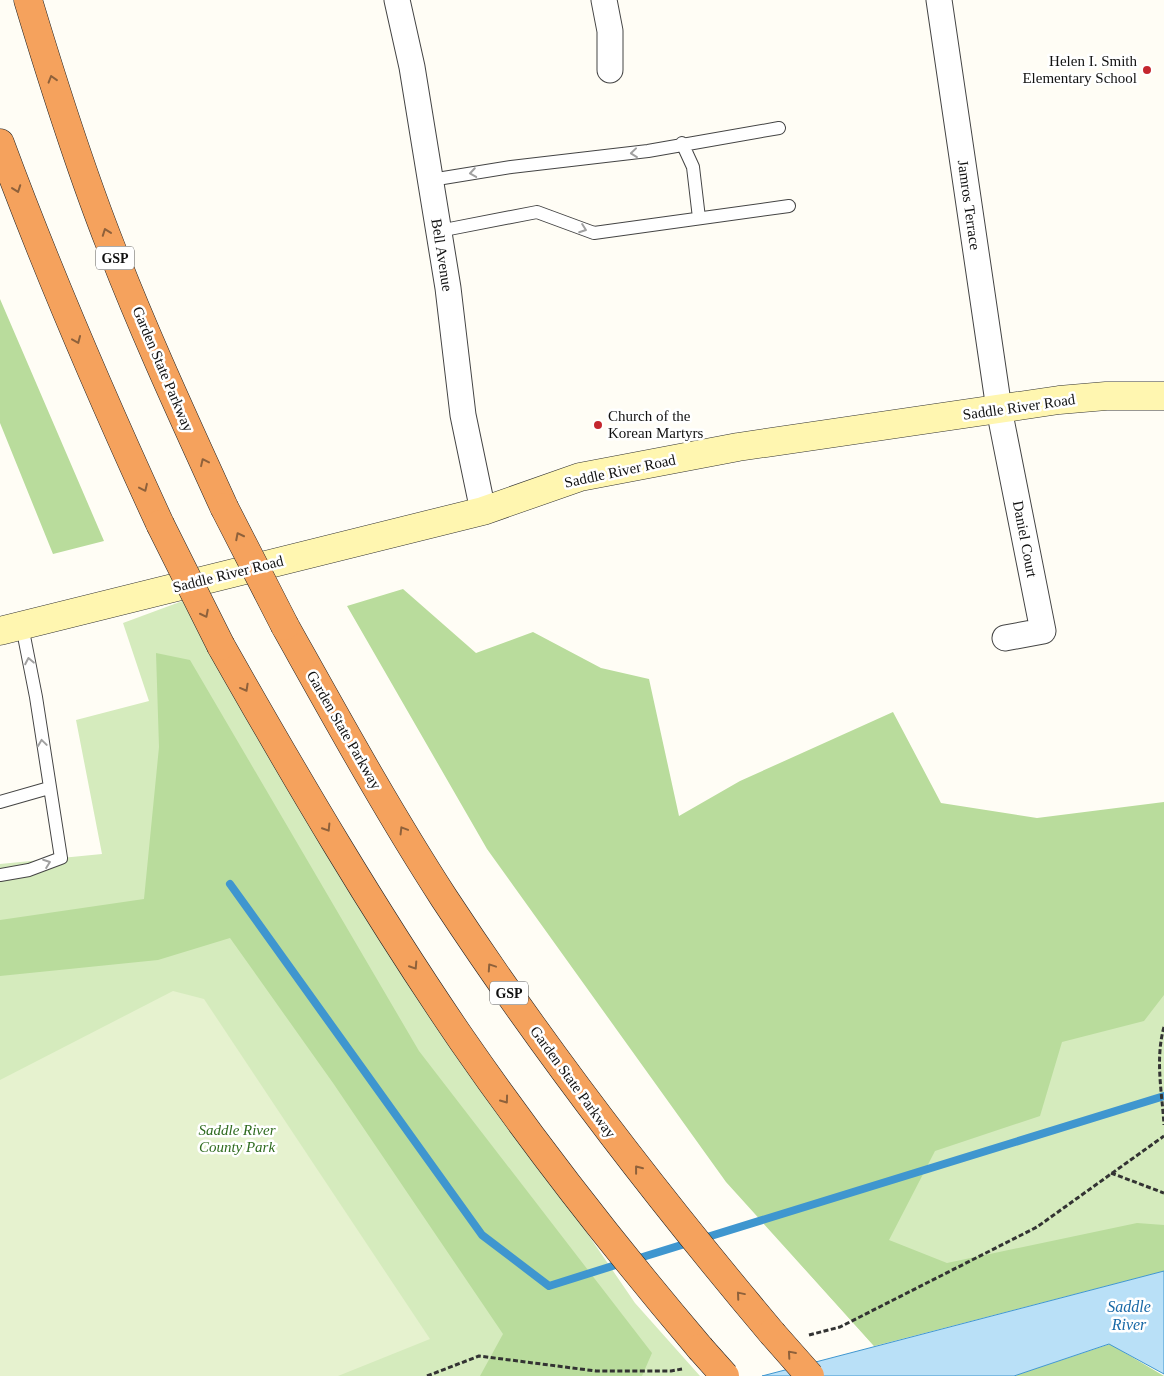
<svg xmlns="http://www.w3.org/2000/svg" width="1164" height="1376" font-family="Georgia,serif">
<rect width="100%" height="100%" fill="#fffdf5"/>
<path fill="#d5ebbd" d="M196,596l234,408 205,299 65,73h-700v-512l102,-10 -26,-134 73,-19 -26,-78z
M1164,855v416l-290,75 -79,-88z"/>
<path fill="#b9dc9c" d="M0,299l104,242 -51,13 -53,-131z
M403,589l73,64 57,-21 68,36 48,11 30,137 61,-35 153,-69 48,91 96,15 127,-16v193l-20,26 -82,21 -22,74 -105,35 -46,89 58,23 190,-40 27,2v46l-290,75 -148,-164 -239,-333 -140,-243z
M156,653l34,7 229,391 233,302 -10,23h-162l23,-42 -170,-251 -103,-145 -72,22 -158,16v-56l144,-21 15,-152z
M1110,1344l54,32h-150z"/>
<path fill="#e6f2cf" d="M173,991l31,8 226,340 -92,37h-338v-296z"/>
<path fill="#b9e0f7" stroke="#3f96cf" d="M1164,1271v103l-55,-30 -95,32h-252z"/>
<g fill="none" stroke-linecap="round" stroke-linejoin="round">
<path stroke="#3f96cf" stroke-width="8" d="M230,884l252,351 67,51 73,-23
M633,1260l531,-164"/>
<defs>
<path id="lane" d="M682,143l11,24 6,51
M431,180l80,-13 137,-16 131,-23
M439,231l98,-19 57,21 195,-27
M0,802l49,-14
M0,875l29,-5 32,-12 -25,-161 -14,-71"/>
<path id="street" d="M397,0l15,67 36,221 15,127 20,96
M604,0l6,31v39
M939,0l60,409 44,222 -38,7"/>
<path id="secondary" d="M0,631l483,-120 97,-34 158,-30 321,-47 47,-4h58"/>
<path id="highway" d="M28,0c25,83 51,166 83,247 34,88 74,174 113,260
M0,143c48,130 102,255 160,381
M285,626c51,91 102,184 159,272 100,152 211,296 328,435
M221,646c76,134 154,267 241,394 74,107 154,209 238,308"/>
</defs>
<use href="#lane" stroke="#444" stroke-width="14"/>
<use href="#street" stroke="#444" stroke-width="27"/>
<use href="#secondary" stroke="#333" stroke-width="29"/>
<use href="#highway" stroke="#222" stroke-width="29"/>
<path stroke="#333" stroke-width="3" stroke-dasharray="5 2.5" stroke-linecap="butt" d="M1164,1027c-9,32 -2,65 0,98
M1111,1173l53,20
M809,1335l31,-8 197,-100 127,-91
M427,1376l52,-20 117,15h75l11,-2"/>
<use href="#lane" stroke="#fff" stroke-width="12"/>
<use href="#street" stroke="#fff" stroke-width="25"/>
<use href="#secondary" stroke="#fff6b0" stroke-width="28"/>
<use href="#highway" stroke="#f5a25d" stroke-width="28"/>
<defs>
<path id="highway-bridge" d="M224,507l61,119
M160,524l61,122
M772,1333l38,43
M700,1348l25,28"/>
</defs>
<use href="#highway-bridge" stroke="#222" stroke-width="29" stroke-linecap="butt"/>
<use href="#highway-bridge" stroke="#f5a25d" stroke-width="28"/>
</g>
<defs><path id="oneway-chevron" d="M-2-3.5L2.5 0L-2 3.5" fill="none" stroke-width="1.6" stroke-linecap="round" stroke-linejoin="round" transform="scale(1.25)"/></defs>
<g stroke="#8e613b">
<use href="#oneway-chevron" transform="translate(52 79) rotate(-107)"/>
<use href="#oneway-chevron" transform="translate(17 189) rotate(70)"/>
<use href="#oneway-chevron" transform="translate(106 232) rotate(-110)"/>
<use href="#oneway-chevron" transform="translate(77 340) rotate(67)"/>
<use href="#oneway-chevron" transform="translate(204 462) rotate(-115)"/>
<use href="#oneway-chevron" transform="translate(144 488) rotate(65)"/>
<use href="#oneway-chevron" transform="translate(239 536) rotate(-117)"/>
<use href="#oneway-chevron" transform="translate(205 614) rotate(63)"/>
<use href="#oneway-chevron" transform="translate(245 688) rotate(61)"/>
<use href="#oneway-chevron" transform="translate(327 828) rotate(58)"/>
<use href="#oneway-chevron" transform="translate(403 830) rotate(-121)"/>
<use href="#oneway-chevron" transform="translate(414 966) rotate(57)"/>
<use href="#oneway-chevron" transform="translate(491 967) rotate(-124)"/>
<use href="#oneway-chevron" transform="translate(505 1100) rotate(54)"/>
<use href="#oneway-chevron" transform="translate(638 1169) rotate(-128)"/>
<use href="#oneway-chevron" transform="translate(740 1295) rotate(-130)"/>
<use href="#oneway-chevron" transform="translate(791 1354) rotate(-131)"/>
</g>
<g stroke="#a0a0a0">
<use href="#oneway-chevron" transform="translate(634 153) rotate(174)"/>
<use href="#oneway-chevron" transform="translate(473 173) rotate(171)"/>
<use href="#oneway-chevron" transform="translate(583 229) rotate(20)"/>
<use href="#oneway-chevron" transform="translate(29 661) rotate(-101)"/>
<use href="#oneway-chevron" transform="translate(42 743) rotate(-98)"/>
<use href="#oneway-chevron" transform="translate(47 863) rotate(-20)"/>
</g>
<g fill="#c4262e" stroke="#fff" stroke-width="2">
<circle cx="1147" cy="70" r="5"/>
<circle cx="598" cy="425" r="5"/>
</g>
<g text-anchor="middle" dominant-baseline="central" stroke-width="5" stroke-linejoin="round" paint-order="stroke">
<g fill="#fff" stroke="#585858" stroke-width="1">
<rect x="96" y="246.5" width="38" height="23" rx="4"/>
<rect x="490" y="981.5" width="38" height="23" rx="4"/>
</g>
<g font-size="14" font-weight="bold" fill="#111">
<text x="115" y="258">GSP</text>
<text x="509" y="993">GSP</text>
</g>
<g font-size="15" fill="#111" stroke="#fff" text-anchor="end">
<text x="1137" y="61">Helen I. Smith<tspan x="1137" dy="17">Elementary School</tspan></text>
<text x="608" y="416" text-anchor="start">Church of the<tspan x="608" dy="17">Korean Martyrs</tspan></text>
</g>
<g font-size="15" fill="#111" stroke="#fff">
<text transform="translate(969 205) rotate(82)">Jamros Terrace</text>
<text transform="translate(442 255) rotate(81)">Bell Avenue</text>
<text transform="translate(163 369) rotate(67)">Garden State Parkway</text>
<text transform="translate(1019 407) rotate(-8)">Saddle River Road</text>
<text transform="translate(620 471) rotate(-12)">Saddle River Road</text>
<text transform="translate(1025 539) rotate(79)">Daniel Court</text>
<text transform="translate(228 574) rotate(-14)">Saddle River Road</text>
<text transform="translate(344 730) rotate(60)">Garden State Parkway</text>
<text transform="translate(573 1082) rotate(54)">Garden State Parkway</text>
</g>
<g font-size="15" font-style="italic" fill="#2f6b1f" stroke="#fff">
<text x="237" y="1130">Saddle River<tspan x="237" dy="17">County Park</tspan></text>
</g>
<g font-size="16" font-style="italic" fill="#1768a6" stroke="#fff">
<text x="1129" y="1306">Saddle<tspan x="1129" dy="18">River</tspan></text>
</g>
</g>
</svg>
